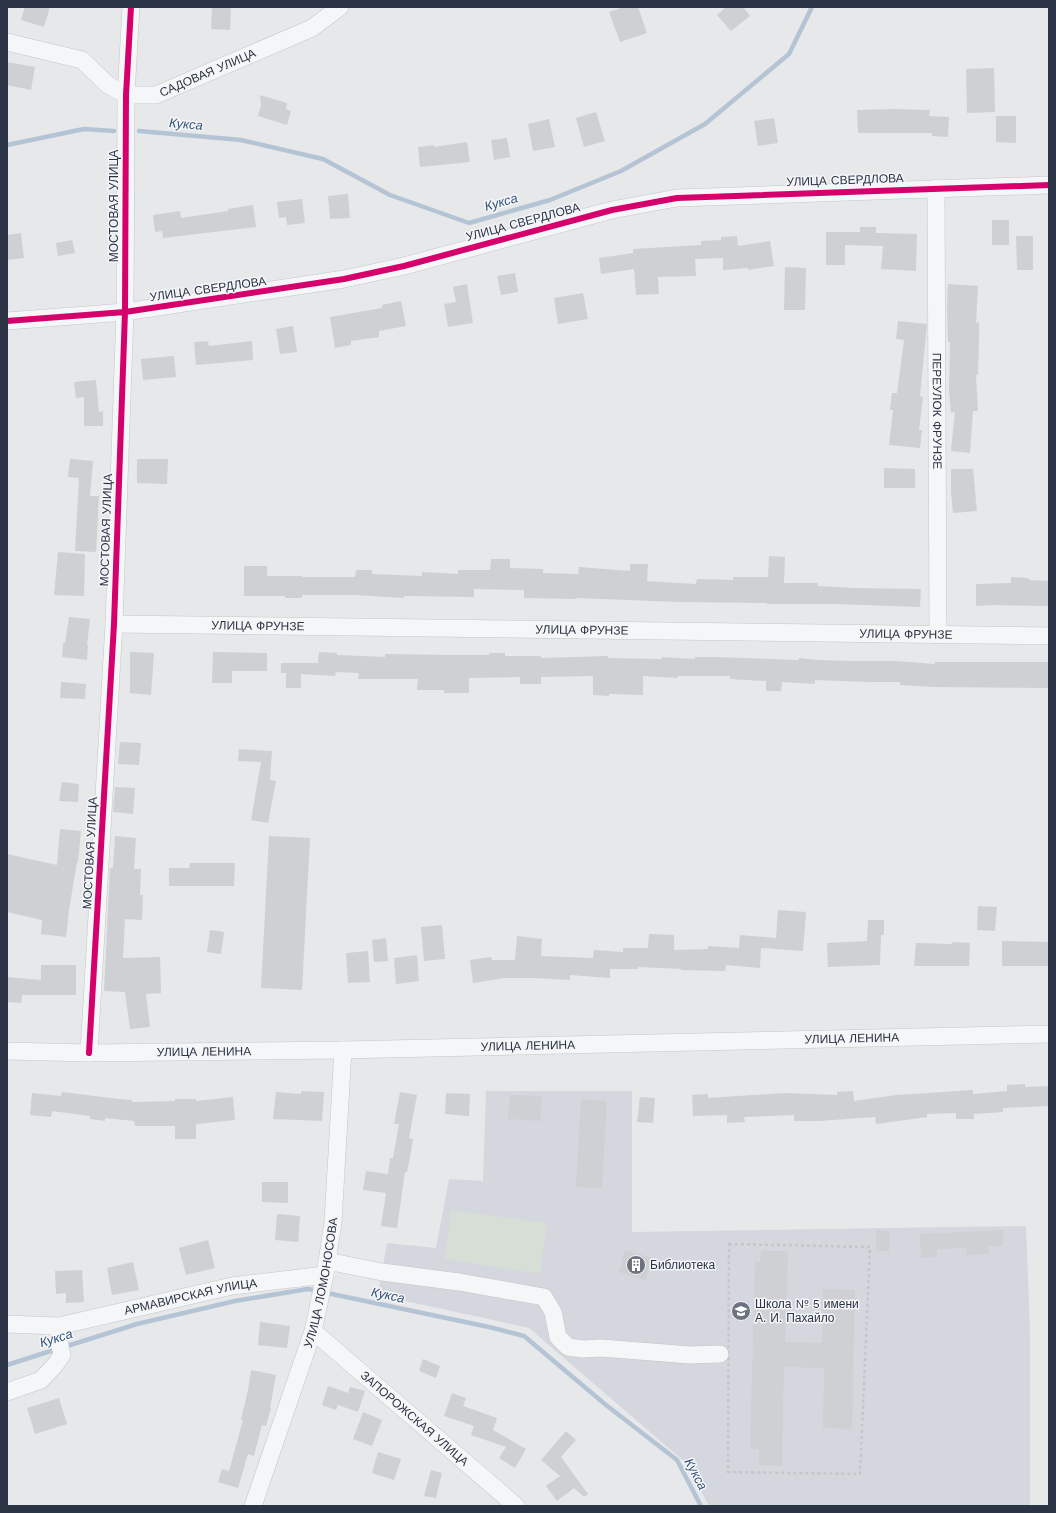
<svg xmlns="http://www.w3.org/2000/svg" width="1056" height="1513" font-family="'Work Sans',sans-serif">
<rect width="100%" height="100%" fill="#e6e8ea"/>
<path fill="#d4d7dd" d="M486,1091h146v141l394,-6 4,106v174h-321l-23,-43 -157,-135 -151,-33 9,-52 49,5 13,-69 34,2z"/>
<path fill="#d6ded6" d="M451,1210l96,13 -7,51 -95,-15z"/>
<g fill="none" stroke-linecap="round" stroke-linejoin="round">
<path stroke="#b4c4d5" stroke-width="4.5" d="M139,131l102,9 82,19 67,36 79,28 81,-23 71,-29 84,-47 84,-70 23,-47
M7,145l77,-16 30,2
M64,1347l73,-23 98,-23 73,-12 181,38 35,9 82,69 71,55 24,46
M7,1365l50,-16"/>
</g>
<path fill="#ced0d3" d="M25,7h25l-6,20 -23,-7z
M212,7h19l-1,23 -19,-1z
M624,7h14l9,26 -27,9 -11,-30z
M726,7h17l7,9 -19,15 -14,-16z
M7,62l28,5 -4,23 -24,-5z
M994,68l1,44 -28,1 -1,-44z
M260,95l27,8 -1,6 5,2 -4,14 -29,-9 3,-11z
M892,109l38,1 -1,6 20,1 -1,20 -16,-1v-3h-74l-1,-23z
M596,112l9,29 -21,6 -8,-29z
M996,116h20v27l-20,-1z
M774,118l4,25 -20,3 -4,-25z
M549,119l6,28 -22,4 -5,-27z
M507,138l3,19 -16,3 -3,-20z
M467,142l3,20 -50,5 -2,-20 16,-2v2z
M348,194l2,24 -20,1 -2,-23z
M302,199l3,24 -18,2 -1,-8 -7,1 -2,-16z
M253,205l3,22 -93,11 -1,-7 -7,1 -2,-17 27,-4 1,7 47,-7v-2z
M992,220h17v25h-17z
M860,227h16v6l41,1 -1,37 -35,-2 2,-23 -38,-1v20h-19v-33h34z
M21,233l3,25 -17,2v-25z
M737,236l1,10 32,-5 4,25 -26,4v-2l-25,2v-12l-28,1 1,17 -38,1 1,17 -23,1 -2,-26 -33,5 -2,-16 34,-5v-4l68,-4v-4l20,-1v-3z
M1016,236h17v34h-16z
M72,240l3,13 -17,3 -2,-13z
M785,267l21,1 -1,42h-21z
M515,273l3,19 -17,3 -4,-19z
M467,284l6,39 -25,4 -4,-23 12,-2 -3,-15z
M948,284l30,2 -2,37 3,-1v19l-1,34h-2l2,36h-5l-3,42 -19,-2 4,-39 -4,1 -2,-21 1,-50h-2l-1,-35z
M583,293l5,26 -30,5 -4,-26z
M401,301l5,25 -27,5v6l-28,4v4l-16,3 -5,-31 52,-9v-3z
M898,321l29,3 -7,72 3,1 -4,33h3l-2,18 -31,-3 4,-35h-3l2,-17h5l7,-53 -8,-1z
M293,326l4,26 -17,2 -4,-25z
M208,341l1,5 43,-5 1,19 -57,5 -2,-23z
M174,356l2,21 -33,3 -2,-21z
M96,380l3,32 4,-1v15h-19v-29l-8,1 -2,-16z
M70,459l23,2 -3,35h9l-3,56 -21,-1 4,-73 -11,-1z
M137,459h31l-1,25 -30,-1z
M884,468l31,1v19h-31z
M951,469h22l4,42 -24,2 -2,-22z
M58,552l27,2 -1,42 -30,-1z
M769,556l16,1 -1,26h34v3l34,2 69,1 -1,18 -85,-3h-68v-1l-88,-1 -103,-4v1l-52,-1v-8l-50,-1v8l-70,-1v2l-50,-3h-52v3h-17v-2h-41v-30h23v10h35v1h53l1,-7h16v4l50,2v-4l36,2v-4h32l1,-11h19v9l33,1v4l35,1 1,-7 51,4v-7h18l-1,17 49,3 1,-5 36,1v-3h35z
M1011,577l18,1v2l20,1v25l-57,-1 -16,1v-22l35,-1z
M69,617l21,2 -3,26h1l-1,15 -25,-3 1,-14h2z
M130,652l24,1 -3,42 -21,-2z
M213,652l54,1v18h-35v12h-20z
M319,652l18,1v2l48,2v-3l67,1h37v-2h16v3h36v2l67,-2v2l54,1v-2l33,2v-2h21l83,3v-2l17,2 41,1h40l38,3v-2h114v26l-115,-1 -34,-2v-3h-32l-53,-2v4l-33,-2 -1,9h-15v-10l-36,-2v-3h-52v2l-35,-2v19l-34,-1v2l-16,-1v-19l-52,1v7h-21v-7l-51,1v15h-25v-3h-27l1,-11h-60l1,-6 -23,-1 -1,4 -34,-2v14h-15v-15h-5v-10h37z
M61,682l25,2 -1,15 -25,-1z
M120,742l21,1 -2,22 -21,-1z
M239,749l33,2 -2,29 6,1 -8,42 -17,-3 10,-58 -23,-1z
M62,782l17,2 -1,18 -19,-1z
M115,787l20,1 -2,26 -20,-2z
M60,829l21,2 -3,31h-1l-8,48 -3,27 -25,-3 1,-14 -35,-8v-58l50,11z
M115,836l21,2 -2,31h7l-1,26h3l-1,25 -17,-1 -2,39 37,-1 1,36 -15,1 4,33 -20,2 -5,-37 -21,-1 6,-123h3z
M269,836l41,2 -8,152 -41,-2z
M190,863h45l-1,23h-65v-18h20z
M978,906l19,1 -2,24 -18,-1z
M778,910l28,2 -3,39 -42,-3 -1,20 -34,-3 -1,6 -44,-1v-1l-43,-2v2h-28v9l-40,-3v5l-36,-2h-29l-32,5 -3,-23 21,-3 1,3h23l2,-24 25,3 -1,17 52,2 1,-8 29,2v-4h25l1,-14 25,1v15l34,-1v-3l31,2 1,-13 36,3z
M868,920h16v15h-3l-1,30 -52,2 -1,-24 40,-2z
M442,925l3,34 -21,2 -3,-34z
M210,930l14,2 -3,22 -14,-2z
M386,938l2,23 -14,1 -2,-22z
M1002,941l47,1v24h-47z
M952,942l18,1 -1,23h-55l2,-23 36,1z
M368,951l2,31 -22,1 -2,-30z
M417,955l2,26 -23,3 -2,-26z
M41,965h35v30h-54l-1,8 -14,-1v-25l34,3z
M1025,1084v3l24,-1v20l-46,2v4l-29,2v5h-18v-6l-29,1v3l-51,7 -1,-7 -56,4h-25v-6l-50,2 1,5 -18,1v-8l-34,1 -1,-21 16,-1v4l75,-5 54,2v-3l16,-1 1,10 42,-6 32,-2 45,-3v4l34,-3v-6z
M301,1091l23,1 -2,29 -49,-2 3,-27 25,2z
M62,1092l57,7 13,1v2l43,-1v-2h21v2l37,-4 2,23 -39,4v15h-21v-13h-40l-1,-5 -29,-3v3l-15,-2v-3l-38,-5 -1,6 -21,-2 2,-22 29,3z
M400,1092l17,3 -8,43 4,1 -3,19 -3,14h-2l-8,56 -16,-2 5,-33 -23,-3 3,-19 22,3 2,-16h3l6,-34h-5z
M446,1093l24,1 -1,22 -24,-2z
M510,1095l32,1 -2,25 -32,-2z
M640,1097l15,1 -2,25 -16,-1z
M581,1099l26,2 -5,87 -26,-1z
M262,1182h26v21l-26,-1z
M277,1214l23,2 -2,26 -23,-2z
M876,1230l14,1 -1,20h-13z
M1003,1230v16h-15l1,8 -22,1 -1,-7 -29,1v8l-16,1 -1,-24z
M208,1240l7,28 -29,7 -7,-27z
M625,1250l27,8 -6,22 -27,-8z
M761,1251h27l-3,91 37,1 1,-54 32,1 -3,139 -29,-1 1,-60 -40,-1 -2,99 -23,-1v-15l-9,-1 5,-188 5,1z
M133,1262l6,28 -27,5 -5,-27z
M82,1270l2,32 -18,1v-10l-10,1 -1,-23z
M260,1322l30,4 -3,22 -29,-3z
M423,1359l17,7 -4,12 -17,-7z
M251,1370l25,5 -6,33h1l-5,18 -4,-1 -8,31 -6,-2 -10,34 -20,-6 4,-13 7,2 14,-51 -2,-1 7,-29z
M328,1386l20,7 2,-6 15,4 -7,21 -20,-7 -2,5 -14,-5z
M452,1393l14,5 -3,8 34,12 -4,12 33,19 -11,19 -16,-10 7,-11 -35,-12 3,-9 -30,-10z
M59,1398l8,26 -32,10 -8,-26z
M363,1412l19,8 -10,26 -19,-7z
M566,1431l10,9 -15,17 27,37 -4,3 -10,-9 -17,13 -11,-15 14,-10 -19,-16z
M378,1452l23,7 -7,21 -22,-7z
M431,1470l11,3 -6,25 -12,-2z"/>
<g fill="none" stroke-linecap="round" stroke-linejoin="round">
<defs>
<g id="minor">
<path id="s1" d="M7,42l75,18 26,25 18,10h30l156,-67 28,-21"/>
<path id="s2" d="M936,188l2,447"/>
<path d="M7,321l118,-9 219,-33 60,-13 208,-56 65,-12 372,-13"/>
<path id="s3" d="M114,624l935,12"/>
<path id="s4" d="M7,1051l82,2 254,-3 706,-16"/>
<path d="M89,1053l25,-429 11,-312 1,-217 5,-88"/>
<path d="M327,1261l55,11 77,10 85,15 9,15 5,25 10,10 15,2 18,-1 89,7 30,-1"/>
<path id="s5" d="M7,1324l52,2 173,-40 93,-11"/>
<path id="s6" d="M313,1331l203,175"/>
<path d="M7,1392l34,-12 14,-15 7,-10 -3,-14v-15"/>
<path id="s7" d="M253,1506l60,-175 12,-56 8,-53 10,-172"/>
</g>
</defs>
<use href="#minor" stroke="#c4c6c8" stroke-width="18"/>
<path stroke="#c5c6ca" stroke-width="2.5" stroke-dasharray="3 3" stroke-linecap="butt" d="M729,1244l141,3 -10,227 -132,-2z"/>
<use href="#minor" stroke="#f5f6f7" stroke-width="17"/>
<defs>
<path id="cycleway" d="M7,321l118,-9 219,-33 60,-13 208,-56 65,-12 372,-13
M89,1053l25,-429 11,-312 1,-217 5,-88"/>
</defs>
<use href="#cycleway" stroke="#f4f6f9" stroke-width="8"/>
<use href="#cycleway" stroke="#d6006c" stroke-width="6"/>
</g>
<defs>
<symbol id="building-disc" viewBox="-11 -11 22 22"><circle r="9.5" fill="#6c737f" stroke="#f4f6f9"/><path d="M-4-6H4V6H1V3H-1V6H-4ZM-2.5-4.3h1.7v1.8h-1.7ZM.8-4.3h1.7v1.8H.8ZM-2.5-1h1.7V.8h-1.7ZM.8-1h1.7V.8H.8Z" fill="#fff"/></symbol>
<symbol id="school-disc" viewBox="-11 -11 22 22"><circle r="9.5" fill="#6c737f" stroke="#f4f6f9"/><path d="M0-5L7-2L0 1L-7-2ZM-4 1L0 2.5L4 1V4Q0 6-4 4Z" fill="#fff"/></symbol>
</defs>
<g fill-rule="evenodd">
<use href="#building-disc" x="625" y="1254" width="22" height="22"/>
<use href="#school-disc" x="730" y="1300" width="22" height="22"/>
</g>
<g text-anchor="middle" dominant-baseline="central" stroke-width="3" stroke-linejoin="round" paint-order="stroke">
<g font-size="12" fill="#2b3445" stroke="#f4f6f9">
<text stroke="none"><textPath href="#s1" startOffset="220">САДОВАЯ УЛИЦА</textPath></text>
<text transform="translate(845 180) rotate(-2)">УЛИЦА СВЕРДЛОВА</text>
<text transform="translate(114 206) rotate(-90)">МОСТОВАЯ УЛИЦА</text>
<text transform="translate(523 222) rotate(-15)">УЛИЦА СВЕРДЛОВА</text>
<text transform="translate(208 289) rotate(-8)">УЛИЦА СВЕРДЛОВА</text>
<text stroke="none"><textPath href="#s2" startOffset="223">ПЕРЕУЛОК ФРУНЗЕ</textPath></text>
<text transform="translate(106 530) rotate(-88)">МОСТОВАЯ УЛИЦА</text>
<text stroke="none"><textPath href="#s3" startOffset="144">УЛИЦА ФРУНЗЕ</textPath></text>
<text stroke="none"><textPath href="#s3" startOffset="468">УЛИЦА ФРУНЗЕ</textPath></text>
<text stroke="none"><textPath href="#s3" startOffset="792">УЛИЦА ФРУНЗЕ</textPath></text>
<text transform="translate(90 853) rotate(-87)">МОСТОВАЯ УЛИЦА</text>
<text stroke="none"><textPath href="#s4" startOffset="845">УЛИЦА ЛЕНИНА</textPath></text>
<text stroke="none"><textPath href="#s4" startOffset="521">УЛИЦА ЛЕНИНА</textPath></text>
<text stroke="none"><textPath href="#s4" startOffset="197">УЛИЦА ЛЕНИНА</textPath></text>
<text stroke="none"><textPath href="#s7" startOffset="234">УЛИЦА ЛОМОНОСОВА</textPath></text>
<text stroke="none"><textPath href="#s5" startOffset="187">АРМАВИРСКАЯ УЛИЦА</textPath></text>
<text stroke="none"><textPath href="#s6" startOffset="134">ЗАПОРОЖСКАЯ УЛИЦА</textPath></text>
</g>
<g font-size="12" fill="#2b3445" stroke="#f4f6f9" text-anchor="start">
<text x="650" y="1265">Библиотека</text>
<text x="755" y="1304">Школа № 5 имени<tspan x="755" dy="14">А. И. Пахайло</tspan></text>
</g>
<g font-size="13" font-style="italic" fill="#34527a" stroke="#f4f6f9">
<text transform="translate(186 124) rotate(5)">Кукса</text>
<text transform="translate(501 202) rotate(-16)">Кукса</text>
<text transform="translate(388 1295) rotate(12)">Кукса</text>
<text transform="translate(56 1338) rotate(-17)">Кукса</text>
<text transform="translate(696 1474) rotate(62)">Кукса</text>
</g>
</g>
<rect width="1056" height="1513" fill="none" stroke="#2b3445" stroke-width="16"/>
</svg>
